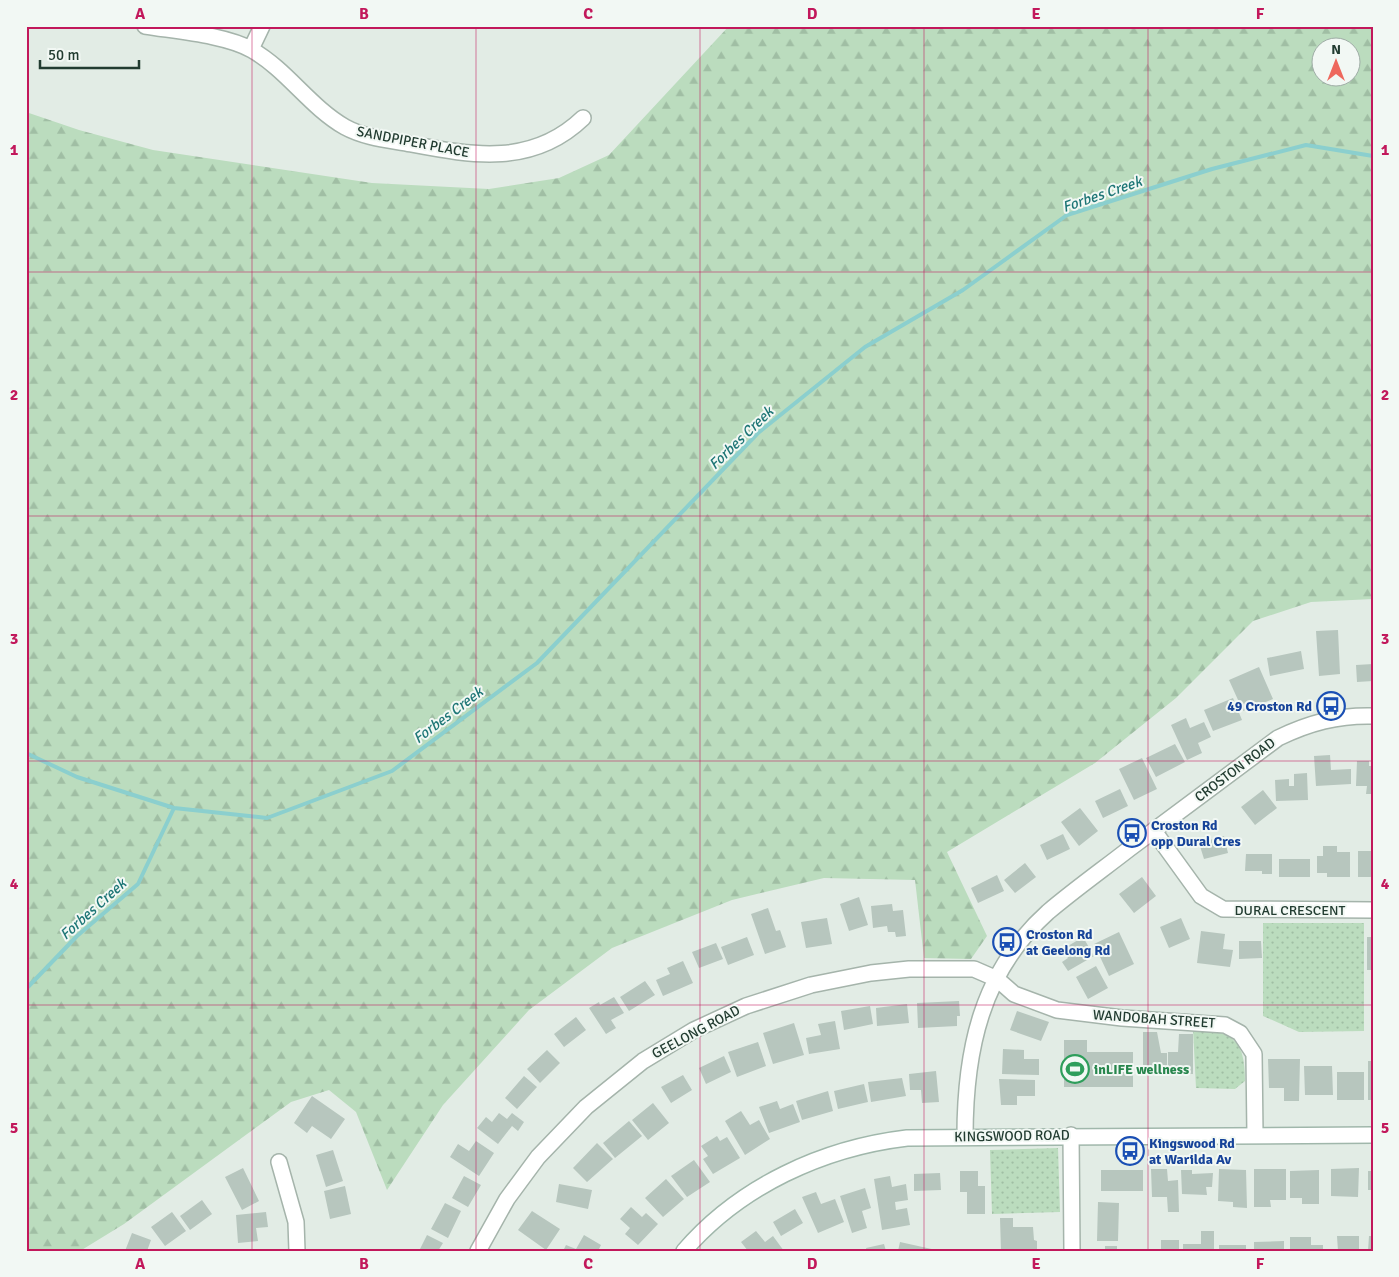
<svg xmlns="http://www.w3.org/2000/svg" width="1399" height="1277" font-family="Signika,sans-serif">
<defs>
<pattern id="forest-firs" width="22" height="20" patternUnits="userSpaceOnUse" patternTransform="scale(1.25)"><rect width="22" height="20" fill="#bbdcbe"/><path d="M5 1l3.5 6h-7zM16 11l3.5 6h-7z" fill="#a0bea4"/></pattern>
<pattern id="park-dots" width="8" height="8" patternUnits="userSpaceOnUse" patternTransform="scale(1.25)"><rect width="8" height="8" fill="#bbdcbe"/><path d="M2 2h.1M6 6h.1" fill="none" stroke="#a0bea4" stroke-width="1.8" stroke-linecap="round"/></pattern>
</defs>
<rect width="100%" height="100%" fill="#e2ece5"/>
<path fill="url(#forest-firs)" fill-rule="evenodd" d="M729,26h644v573l-62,3 -58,19 -77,77 -81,65 -148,89 40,84 -16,23 -47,-1 -9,-78 -91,-2 -92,22 -120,48 -83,62 -86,95 -56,85 -31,-78 -27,-22 -38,12 -167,122 -44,27h-54v-1139l53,18 74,20 219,33 117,6 70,-11 50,-23zM1322,48h30v30h-30z"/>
<path fill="url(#park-dots)" d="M1263,923h101v108l-65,1 -36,-16z
M1193,1029c40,3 52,10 52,52l-10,8 -39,-1z
M1058,1148l2,64 -68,2 -2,-64z"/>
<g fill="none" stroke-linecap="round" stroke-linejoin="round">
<path stroke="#8bcfce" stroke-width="4" d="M26,753l51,24 97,31 93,10 125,-47 145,-108 221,-230 107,-86 98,-57 104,-75 145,-46 94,-24 67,11
M26,989l51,-53 61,-52 36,-76"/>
</g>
<path fill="#b7c6be" d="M1338,630l2,44 -21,2 -3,-45z
M1301,651l3,18 -34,7 -3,-18z
M1373,664v17l-16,1 -1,-17z
M1259,667l14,32 -30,12 -14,-31z
M1233,698l9,22 -29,11 -9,-21z
M1186,718l4,10 14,-6 7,15 -13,6 4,10 -15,7 -16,-35z
M1175,744l10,18 -29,15 -10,-19z
M1330,755l1,15 20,-1v15l-35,2 -2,-30z
M1142,758l15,31 -23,11 -15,-31z
M1357,761h12v5h4v28h-7l1,-8h-11z
M1307,773l1,27 -32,1 -1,-21 14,-1v7h5v-12z
M1120,789l8,17 -25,12 -8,-17z
M1263,790l14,18 -22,17 -14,-18z
M1080,808l18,23 -19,15 -18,-24z
M1063,834l7,15 -23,11 -7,-15z
M1224,836l4,17 -24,6 -5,-16z
M1323,846h14v6h13v25h-23v-4h-10v-17h6z
M1358,851h15v26h-15z
M1246,854h26v20h-10v-3h-17z
M1279,859h31v18h-31z
M1025,863l11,14 -21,16 -11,-13z
M997,875l7,16 -26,12 -7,-15z
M1142,877l14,19 -22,17 -15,-19z
M859,897l9,28 -19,6 -9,-27z
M892,904l1,7 10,-1 3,26 -10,1 -1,-5h-7l-1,-6 -14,2 -2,-22z
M768,908l8,23 4,-1 6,17 -21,7 -14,-40z
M827,918l5,26 -26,4 -5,-26z
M1181,918l9,21 -21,9 -9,-21z
M1201,931l24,3 -2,15 10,1 -3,17 -33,-4z
M1119,932l15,32 -25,12 -15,-32z
M747,937l7,18 -26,10 -7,-18z
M1083,937l11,19 -26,15 -6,-9 6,-4 -5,-9z
M1367,937h6v33h-6z
M1239,941h22l1,17 -23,1z
M716,943l7,16 -24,9 -7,-16z
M683,961l10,22 -30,13 -7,-16 14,-6 -3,-6z
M1096,966l12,22 -20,11 -12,-22z
M645,981l10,14 -26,16 -9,-14z
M614,997l10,16 -13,7 5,8 -10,6 -17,-26 10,-6 1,3z
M959,1001l1,15h-3v10l-39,2 -1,-25z
M907,1004l2,19 -32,3 -1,-18z
M870,1006l3,18 -29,6 -3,-19z
M1017,1011l32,11 -8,19 -31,-11z
M576,1017l10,13 -22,17 -10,-13z
M835,1021l5,28 -31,5 -3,-16 15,-3 -3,-11z
M794,1023l10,32 -31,9 -10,-31z
M1143,1032h14l4,21h6v20l-24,2z
M1179,1034h14v40l-25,-1v-21h10z
M1064,1040h23v12h46v35h-69z
M758,1042l8,24 -29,11 -9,-25z
M1003,1049l21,1v9h15v16l-37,-1z
M547,1050l13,13 -20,20 -13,-14z
M724,1056l7,16 -25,12 -7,-16z
M1268,1059h32l-1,42h-15v-13h-15z
M1368,1061h5v39h-5z
M1304,1066h28l1,29h-28z
M936,1071l3,31 -17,1 -1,-13h-11l-1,-16z
M1337,1072h27v28h-27z
M683,1075l9,15 -21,13 -10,-16z
M524,1076l13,11 -20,22 -12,-11z
M902,1078l4,18 -35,6 -3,-20z
M999,1079l36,1v16h-18v9h-16z
M864,1084l4,18 -30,7 -4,-18z
M828,1091l5,20 -31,9 -6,-19z
M312,1096l33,23 -14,20 -19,-13 -5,7 -13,-10z
M777,1101l3,8 13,-5 7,18 -31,11 -10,-26z
M653,1103l16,20 -21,17 -16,-20z
M741,1111l9,14 9,-5 11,19 -25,16 -20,-34z
M499,1113l8,6 5,-6 12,9 -6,9 -6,-5 -14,18 -21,-16 9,-11 6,5z
M629,1121l13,15 -27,22 -12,-15z
M717,1136l3,5 7,-4 13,21 -27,16 -10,-15 5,-3 -7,-10z
M476,1141l18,12 -15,23 -29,-19 8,-13 11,7z
M597,1143l16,16 -26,23 -14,-14z
M333,1150l10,31 -17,6 -10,-32z
M694,1160l16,22 -23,15 -16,-21z
M243,1168l16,33 -17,9 -17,-33z
M1359,1168l-1,29 -27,-1v-27z
M1151,1169h16l1,12 10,-1 1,32h-11l-1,-15h-15z
M1219,1169l27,1 1,38 -14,-1v-5l-15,-1z
M1254,1169h32v31h-16l1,7h-17z
M1101,1170h42v21h-42z
M1181,1170h11v4l21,-1 -1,14h-6l1,8 -25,-1z
M1319,1170v34h-17v-6h-12v-27z
M960,1171h18v15h7v28h-18v-22h-7z
M1368,1171h5v19h-5z
M940,1173l1,17 -27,1v-17z
M464,1176l17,9 -13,22 -16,-9z
M890,1176l2,11 14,-3 2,16 -13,2 1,8 11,-2 3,17 -28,5 -8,-51z
M666,1179l18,20 -21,18 -18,-19z
M559,1184l33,6 -4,19 -32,-7z
M345,1186l6,28 -21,5 -6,-28z
M865,1188l6,20 -9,3 5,17 -15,5 -12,-37z
M816,1192l5,12 14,-5 9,23 -26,11 -16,-36z
M202,1200l10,14 -22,16 -10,-14z
M1098,1202l21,1 -1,38h-21z
M445,1203l16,8 -13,27 -17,-9z
M631,1207l11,10 4,-4 12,11 -20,21 -13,-11 5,-6 -10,-9z
M795,1209l8,14 -22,13 -8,-14z
M532,1211l28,18 -14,21 -28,-20z
M172,1212l14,19 -21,15 -14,-19z
M266,1212l2,15 -12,1 2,13 -20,2 -2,-28z
M1000,1218h13v9h20l1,13 3,1v9l-36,1z
M756,1231l9,11 8,-6 11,15h-36l-7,-9z
M1201,1231h13v20h-31v-7h18z
M132,1233l19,7 -4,11h-22z
M427,1235l16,8 -5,8h-19z
M584,1235l17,10 -3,6h-35l3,-6 10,4z
M1337,1236h22v15h-21z
M1369,1236h4v15h-5z
M1290,1237h21v8h12v6h-33z
M1161,1240h18v11h-18z
M1284,1241v10h-30v-9z
M900,1242l36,8v1h-38z
M884,1244l2,7h-19l-1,-3z
M1219,1245h27v6h-27z
M1105,1246h12v5h-12z"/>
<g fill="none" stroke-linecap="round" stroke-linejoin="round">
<defs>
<path id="street" d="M145,26c30,5 81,9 107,24 35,20 58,57 93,77 20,11 45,13 66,17 63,12 122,22 172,-26
M251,49l11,-23
M1154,831l47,65 22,13 150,1
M1071,1135l1,116
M965,1136c0,-85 16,-164 83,-224 26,-22 54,-42 81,-63 50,-37 99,-74 149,-111 31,-15 60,-23 95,-22
M279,1162l17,60 1,29
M478,1251l29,-52 31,-42 48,-50 57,-46 51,-31 52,-24 65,-21 60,-12 38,-4h65l23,10 17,15 43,16 65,8 103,7 15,8 14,21 1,81"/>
<path id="secondary" d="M684,1251c56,-65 139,-103 223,-113l466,-3"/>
</defs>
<use href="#street" stroke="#a5b4ab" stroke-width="18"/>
<use href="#secondary" stroke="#a0b7ab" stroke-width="18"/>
<use href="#street" stroke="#fff" stroke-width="15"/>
<use href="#secondary" stroke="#fff" stroke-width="15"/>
</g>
<path fill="none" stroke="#c2185b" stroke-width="1" stroke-opacity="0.55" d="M252,26v1225M476,26v1225M700,26v1225M924,26v1225M1148,26v1225M26,272h1347M26,516h1347M26,761h1347M26,1005h1347"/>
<defs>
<symbol id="bus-ring" viewBox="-11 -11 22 22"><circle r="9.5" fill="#f2f8f4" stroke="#1a4fb4" stroke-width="1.5"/><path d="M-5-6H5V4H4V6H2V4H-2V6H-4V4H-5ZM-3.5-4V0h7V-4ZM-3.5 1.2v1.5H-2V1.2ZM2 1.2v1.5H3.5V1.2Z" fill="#1a4fb4"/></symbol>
<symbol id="stadium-ring" viewBox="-11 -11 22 22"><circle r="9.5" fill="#f2f8f4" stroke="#2e9e5b" stroke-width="1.5"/><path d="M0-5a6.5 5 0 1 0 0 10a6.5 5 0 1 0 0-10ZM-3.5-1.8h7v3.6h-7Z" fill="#2e9e5b"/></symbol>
</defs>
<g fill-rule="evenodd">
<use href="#bus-ring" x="1315" y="690" width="32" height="32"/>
<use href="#bus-ring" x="1116" y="817" width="32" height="32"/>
<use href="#bus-ring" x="991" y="926" width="32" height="32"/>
<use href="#stadium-ring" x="1059" y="1053" width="32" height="32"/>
<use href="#bus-ring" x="1114" y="1135" width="32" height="32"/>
</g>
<g text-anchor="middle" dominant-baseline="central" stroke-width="4" stroke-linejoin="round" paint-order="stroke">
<g font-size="14" fill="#223c31" stroke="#f2f8f4">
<text transform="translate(413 142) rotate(11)">SANDPIPER PLACE</text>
<text transform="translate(1235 770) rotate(-37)">CROSTON ROAD</text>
<text x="1290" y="910">DURAL CRESCENT</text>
<text transform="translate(1154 1019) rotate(4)">WANDOBAH STREET</text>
<text transform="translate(696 1032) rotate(-28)">GEELONG ROAD</text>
<text transform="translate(1012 1136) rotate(-1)">KINGSWOOD ROAD</text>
</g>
<g font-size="14" font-weight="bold" fill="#164399" stroke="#f2f8f4" text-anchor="start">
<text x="1312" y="706" text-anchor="end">49 Croston Rd</text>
<text x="1151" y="825">Croston Rd<tspan x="1151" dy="16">opp Dural Cres</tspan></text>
<text x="1026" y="934">Croston Rd<tspan x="1026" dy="16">at Geelong Rd</tspan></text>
<text x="1149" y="1143">Kingswood Rd<tspan x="1149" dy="16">at Warilda Av</tspan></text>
</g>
<g font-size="14" font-weight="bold" fill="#27864d" stroke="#f2f8f4" text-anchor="start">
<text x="1094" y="1069">inLIFE wellness</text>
</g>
<g font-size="15" font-style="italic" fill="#1e7676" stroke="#f2f8f4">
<text transform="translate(1102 194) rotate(-19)">Forbes Creek</text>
<text transform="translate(741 438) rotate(-44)">Forbes Creek</text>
<text transform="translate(448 715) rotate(-37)">Forbes Creek</text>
<text transform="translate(93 909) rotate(-42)">Forbes Creek</text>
</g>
</g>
<rect width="1399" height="1277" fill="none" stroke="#f2f8f4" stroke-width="55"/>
<g transform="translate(1336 62)"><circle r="24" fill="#f2f8f4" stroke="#9fada6"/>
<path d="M0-4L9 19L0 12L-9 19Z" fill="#ee685d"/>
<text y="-8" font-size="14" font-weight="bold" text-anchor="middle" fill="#223c31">N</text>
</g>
<path d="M40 60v8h99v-8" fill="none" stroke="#223c31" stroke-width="2.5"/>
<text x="48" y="60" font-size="15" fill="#223c31" stroke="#f2f8f4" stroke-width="4" paint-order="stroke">50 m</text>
<rect x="28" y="28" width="1344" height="1222" fill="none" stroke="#c2185b" stroke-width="2"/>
<g font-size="16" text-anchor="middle" font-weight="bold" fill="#c2185b">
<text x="140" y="19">A</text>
<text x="364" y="19">B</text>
<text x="588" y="19">C</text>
<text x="812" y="19">D</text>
<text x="1036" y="19">E</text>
<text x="1260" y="19">F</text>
<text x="14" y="155">1</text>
<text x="1385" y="155">1</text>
<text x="14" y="400">2</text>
<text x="1385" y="400">2</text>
<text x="14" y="644">3</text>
<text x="1385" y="644">3</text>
<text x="14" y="889">4</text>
<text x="1385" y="889">4</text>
<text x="14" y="1133">5</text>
<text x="1385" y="1133">5</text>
<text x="140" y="1269">A</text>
<text x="364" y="1269">B</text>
<text x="588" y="1269">C</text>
<text x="812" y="1269">D</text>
<text x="1036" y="1269">E</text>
<text x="1260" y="1269">F</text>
</g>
</svg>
